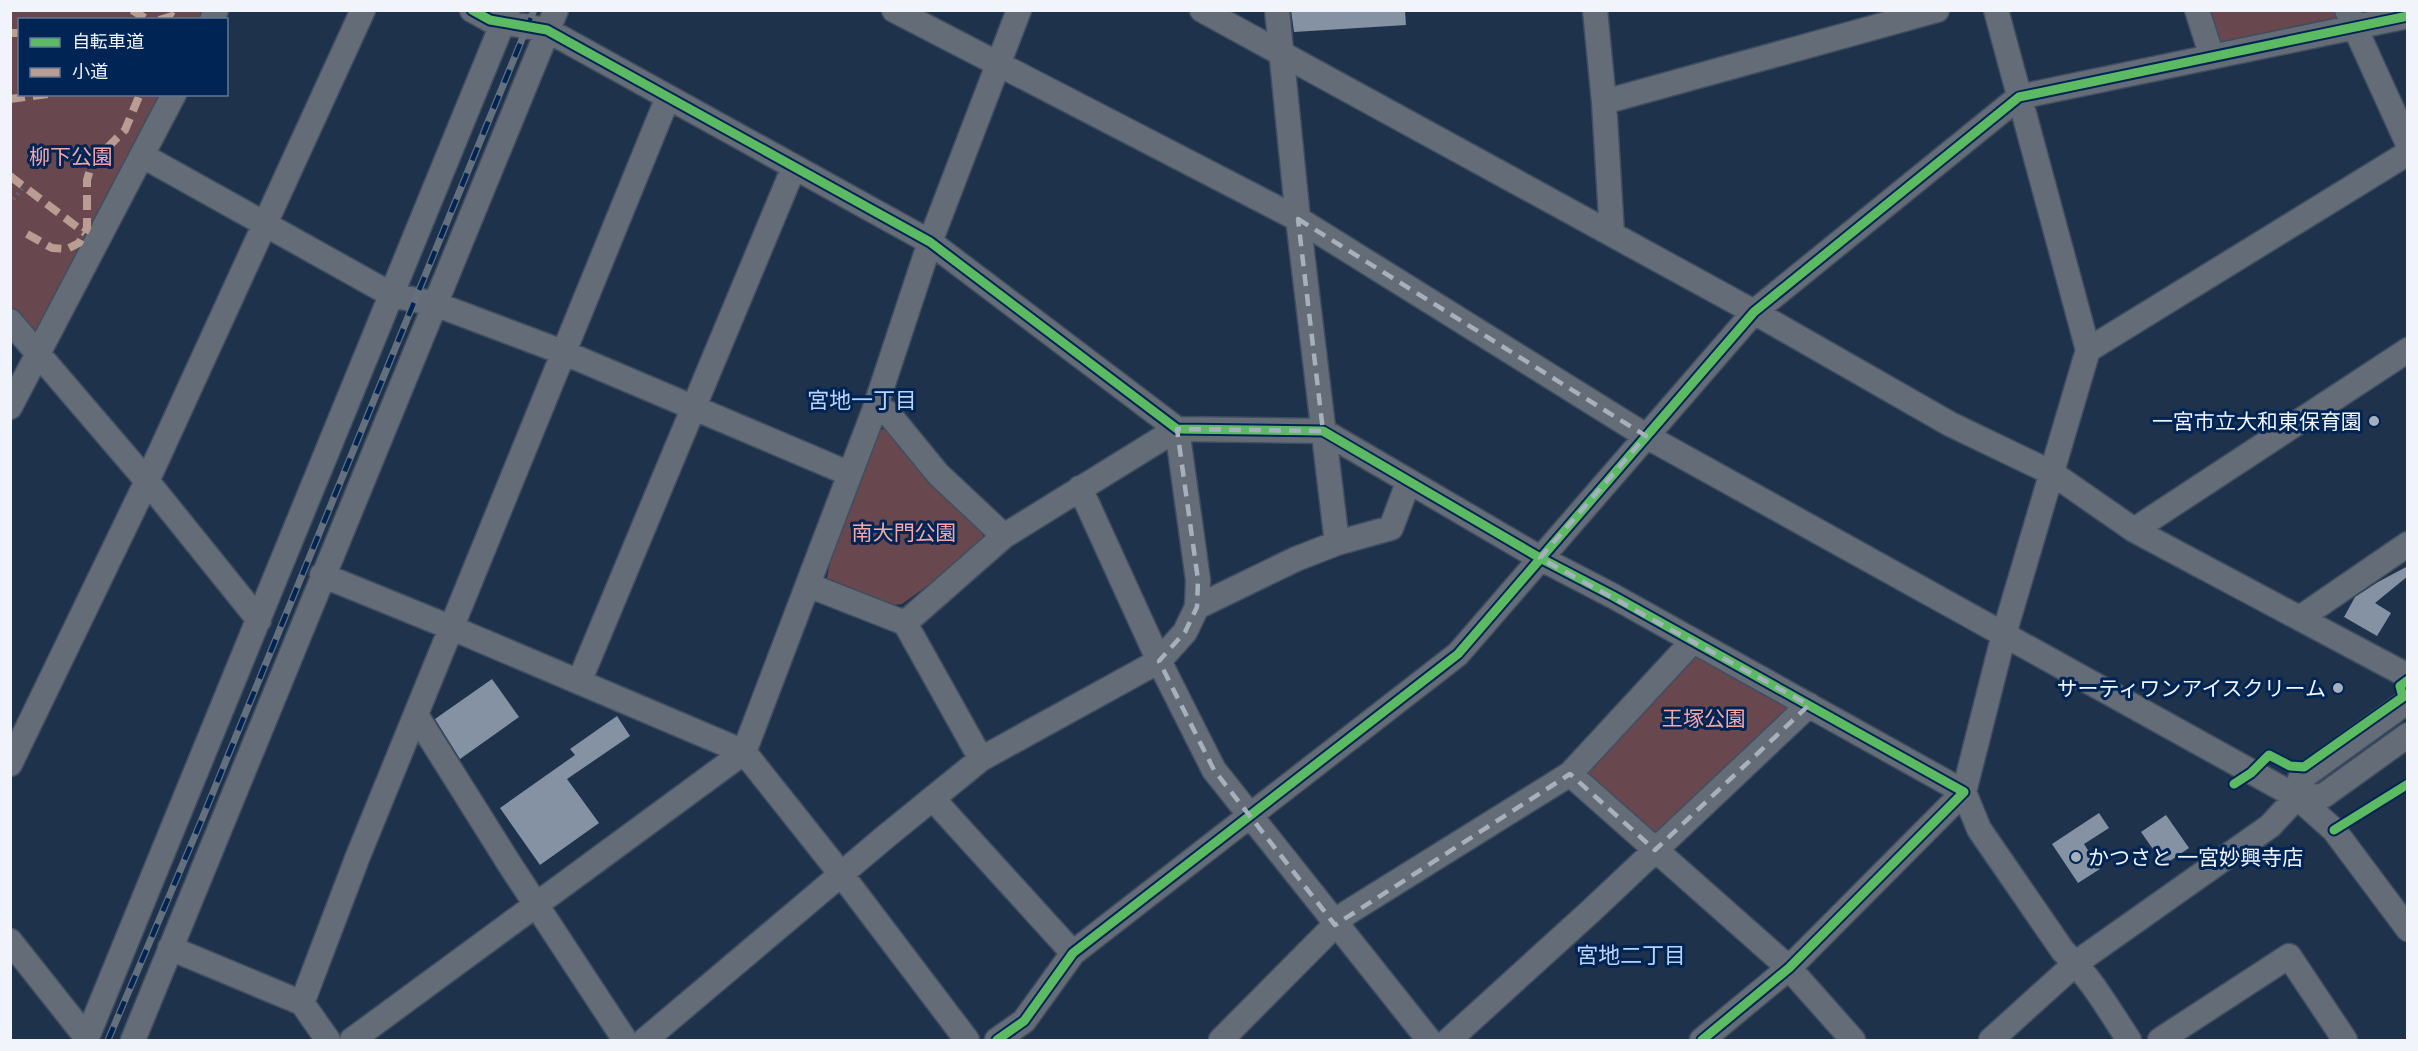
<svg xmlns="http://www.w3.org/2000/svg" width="2418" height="1051" font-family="Raleway,'Noto Sans JP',sans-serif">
<rect width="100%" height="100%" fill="#1e324b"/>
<path fill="#68484e" d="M202,10l9,5 -2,5h-189v74l150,1 -132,254 -27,-33 -1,-305z
M2208,11h129l3,11 -122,21z
M889,427l90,99 4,9 -1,11 -80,58 -9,1 -66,-27 4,-21 49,-127z
M1695,647l102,59 -141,136 -77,-69z"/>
<path fill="#8492a4" d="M1291,10h114l1,15 -112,7z
M2408,566v10l-33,27 16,10 -14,23 -33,-19 11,-20 23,-15z
M492,679l27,38 -59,42 -25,-40z
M617,716l13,20 -63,43 32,44 -59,42 -40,-57 75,-53 -5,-6z
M2099,813l10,15 -25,16 16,25 -22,14 -26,-39z
M2166,815l23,33 -25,17 -23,-33z"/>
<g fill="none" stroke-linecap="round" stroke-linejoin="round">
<defs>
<path id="minor" d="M472,10l18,10 57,10 383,212 247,187 146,2 217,127 73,38 351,196 -175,176 -87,72
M894,10l404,209 348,217 651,361 37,33 74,99
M1202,10l552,302 196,112 102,49 82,57 274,146
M1277,10l21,209 39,324
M1595,10l9,92 8,132
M1996,10l92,340 -84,284 -40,158 15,37 84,122c27,25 46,59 66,89
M2197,10l15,47
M2347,10l61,134
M212,20l4,-10
M1604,102l333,-92
M143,156l249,139 43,9 130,49 285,121
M10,321l137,160 112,139
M2088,350l320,-197
M10,407l164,-313
M874,411l14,2 50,61 66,62
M1080,488l79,173 55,109 215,270
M2134,530l274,-180
M322,575l130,53 292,124 -392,288
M808,585l97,38 76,136
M1197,607l99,-48 41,-16 54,-15 17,-45
M2300,618l108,-74
M579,682l215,-515
M416,715l96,153 113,172
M10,764l137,-283 216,-471
M1570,774l219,194 64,72
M2297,797l26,-1 85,-61
M933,799l140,154
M10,941l77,97
M170,948l132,55 26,37
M302,1003l56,-147 310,-759
M86,1040l422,-1030
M133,1040l423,-1030
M645,1040l239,-202 97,-79 178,-98 26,-29 12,-25 1,-27 -21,-151 -173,107 -99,87
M967,1040l-126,-166 -97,-122 130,-341 56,-169 89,-232
M997,1040l27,-19 49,-68 385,-299 296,-342 265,-215 389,-81
M1221,1040l126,-127 223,-139 123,-133
M1449,1040l143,-130 217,-205
M1991,1040l85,-77 194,-137 27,-29 3,-18 108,-78
M2160,1040l129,-84 56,84"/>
</defs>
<use href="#minor" stroke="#3f4e60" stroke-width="27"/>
<path stroke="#5f6976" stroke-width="4" stroke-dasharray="1.5 4.5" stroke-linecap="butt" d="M10,204l14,-18"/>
<use href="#minor" stroke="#646c77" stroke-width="24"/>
<defs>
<path id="rail" d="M108,1040l94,-221 332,-809"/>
</defs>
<use href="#rail" stroke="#65707e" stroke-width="7"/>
<use href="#rail" stroke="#002454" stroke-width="4.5" stroke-dasharray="14" stroke-linecap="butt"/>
<path stroke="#b99d93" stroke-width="8" stroke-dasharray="15 8" stroke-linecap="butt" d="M132,10l16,10
M159,20l13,-4 6,4
M10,33h10
M10,99l38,-5
M10,176l75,57
M27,234l25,14 15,1 12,-6 8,-15v-48l5,-17 33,-33 15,-36"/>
<defs>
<path id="cycleway" d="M472,10l18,10 57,10 383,212 247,187 146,2 217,127 73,38 351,196 -175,176 -87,72
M2234,784l17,-11 18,-18 21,11 14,1 99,-70 -3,-11 8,-6
M2334,830l74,-46
M997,1040l27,-19 49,-68 385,-299 296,-342 265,-215 389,-81"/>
</defs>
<use href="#cycleway" stroke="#002454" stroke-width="13"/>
<use href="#cycleway" stroke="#5cba63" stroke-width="9"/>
</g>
<path fill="none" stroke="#a7b1bd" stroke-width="4.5" stroke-dasharray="12 8" stroke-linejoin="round" d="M1298,219l348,217 -106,122 269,147 -154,145 -85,-76 -235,151 -121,-155 -55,-109 26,-29 12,-25 1,-27 -21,-151 146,2z"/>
<g fill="#a7b1bd" stroke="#002454" stroke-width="2">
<circle cx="2374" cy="421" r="6"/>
<circle cx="2338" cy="688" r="6"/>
<circle cx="2076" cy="857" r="6"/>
</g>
<g text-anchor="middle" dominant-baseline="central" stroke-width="6" stroke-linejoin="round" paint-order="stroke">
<g font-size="21" fill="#f5a6a9" stroke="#002454">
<text x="71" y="156">柳下公園</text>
<text x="904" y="532">南大門公園</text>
<text x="1704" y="718">王塚公園</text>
</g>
<g font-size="21" fill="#f1f5fb" stroke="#002454" text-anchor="end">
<text x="2362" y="421">一宮市立大和東保育園</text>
<text x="2326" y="688">サーティワンアイスクリーム</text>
<text x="2088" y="857" text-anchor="start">かつさと 一宮妙興寺店</text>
</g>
<g font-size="22" fill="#b9d2f6" stroke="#002454">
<text x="862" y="400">宮地一丁目</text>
<text x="1631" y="955">宮地二丁目</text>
</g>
</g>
<rect width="2418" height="1051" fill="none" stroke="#f1f5fb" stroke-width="24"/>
<rect x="18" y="18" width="210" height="78" fill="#002454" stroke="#607897" stroke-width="1.5"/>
<rect x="30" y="38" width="30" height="9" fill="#5cba63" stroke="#607897" stroke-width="1.5"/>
<text x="72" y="48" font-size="18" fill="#f1f5fb">自転車道</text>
<rect x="30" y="68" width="30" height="9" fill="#b99d93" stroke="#607897" stroke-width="1.5"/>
<text x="72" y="78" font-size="18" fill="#f1f5fb">小道</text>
</svg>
